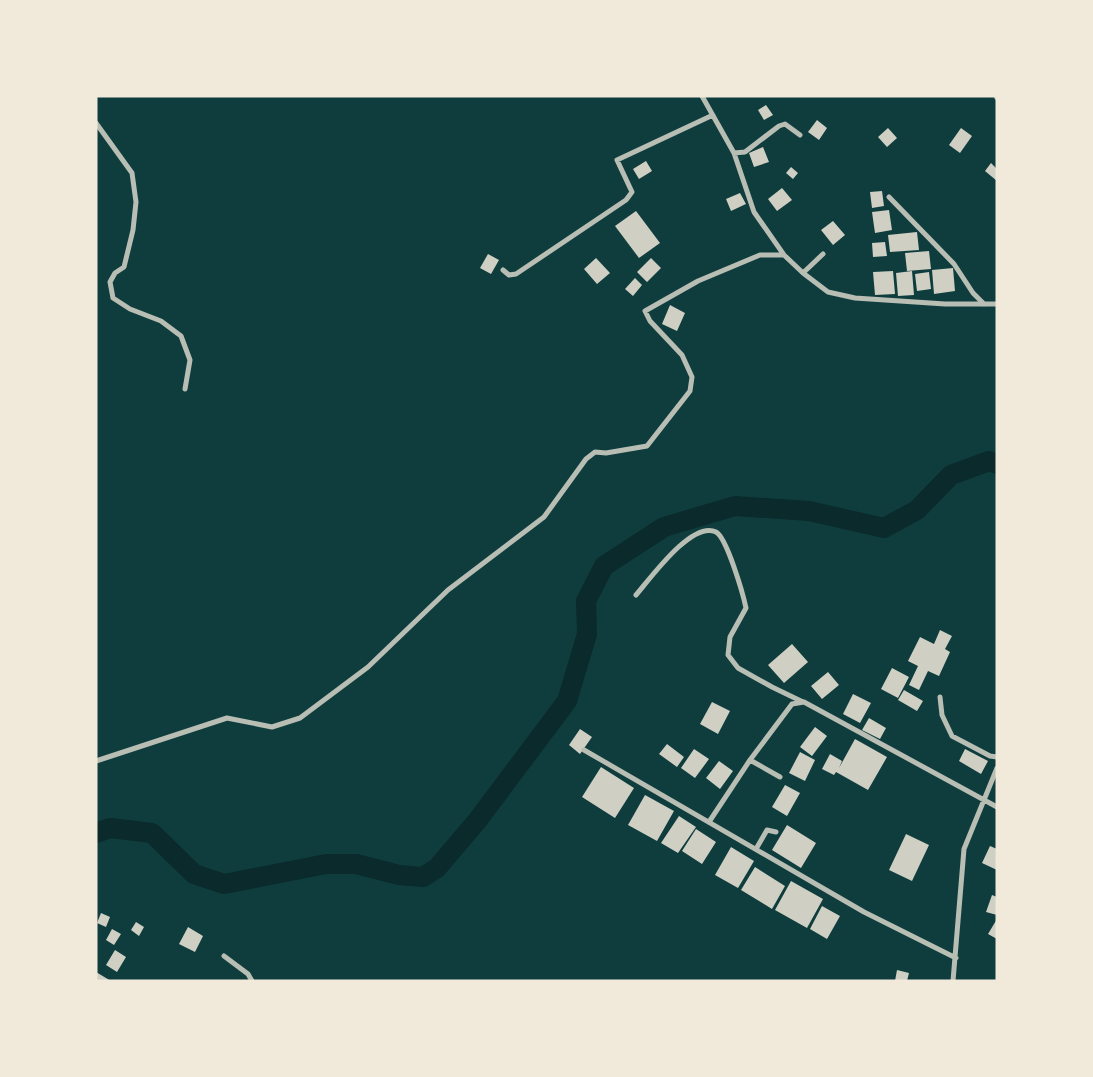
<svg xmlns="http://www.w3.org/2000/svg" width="1093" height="1077" font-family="'Titillium Web',sans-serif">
<rect width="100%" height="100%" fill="#0f3d3e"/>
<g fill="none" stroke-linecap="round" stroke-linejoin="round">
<path stroke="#0a2a2b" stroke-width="20" d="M96,833l14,-5 42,5 42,41 30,10 102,-20h30l43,11 24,2 14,-9 40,-47 90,-120 20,-67 -1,-33 18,-35 60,-39 71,-21 74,5 75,17 33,-18 34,-35 38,-14 8,3"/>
</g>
<path fill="#cfcfc3" d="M766,105l7,10 -9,5 -6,-10z
M817,120l10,8 -8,12 -11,-8z
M888,128l9,10 -10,9 -9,-10z
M961,128l11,8 -12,17 -11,-8z
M763,147l6,15 -15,5 -5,-14z
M646,161l6,10 -13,8 -6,-10z
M991,163l6,6v12l-12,-10z
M791,167l7,6 -5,6 -7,-6z
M782,188l10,12 -15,11 -9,-12z
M882,191l2,15 -12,2 -2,-16z
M740,193l6,11 -15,7 -5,-12z
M889,210l3,20 -17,3 -3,-21z
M636,211l24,32 -21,15 -24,-32z
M833,221l12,14 -12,10 -12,-15z
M917,232l2,18 -29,2 -2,-17z
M885,242l2,14 -14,1 -1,-14z
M929,251l2,18 -24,2 -2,-18z
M488,254l11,6 -8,14 -11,-6z
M596,258l14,15 -13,11 -13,-15z
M651,258l10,10 -14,14 -10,-10z
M953,268l2,23 -21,3 -2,-24z
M893,271l2,23 -20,1 -2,-23z
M912,271l2,24 -16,1 -2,-23z
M929,272l2,17 -14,2 -2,-17z
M635,278l7,7 -9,11 -8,-7z
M670,305l15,8 -8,18 -15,-7z
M940,630l12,6 -7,13 5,3 -11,24 -11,-5 -9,19 -10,-5 9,-19 -10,-5 12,-24 14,7z
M792,644l16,18 -24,21 -16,-18z
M892,668l17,9 -11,21 -17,-9z
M828,672l11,13 -17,14 -11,-13z
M904,690l19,11 -6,10 -19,-11z
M853,694l18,9 -11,20 -17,-9z
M712,702l18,9 -12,23 -18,-10z
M869,718l17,10 -6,11 -18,-9z
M815,727l12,9 -15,20 -12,-9z
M580,729l12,8 -12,17 -11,-9z
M855,739l32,18 -19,33 -32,-18 -2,3 -12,-6 8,-15 12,7 -3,7z
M667,744l17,13 -7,10 -18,-13z
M694,749l15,10 -14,19 -14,-10z
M965,749l23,12 -7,13 -22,-13z
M800,752l15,8 -10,21 -16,-8z
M719,761l14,10 -13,18 -14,-11z
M601,767l33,21 -19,30 -33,-21z
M785,785l15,8 -13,23 -15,-9z
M645,795l29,16 -17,30 -29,-16z
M679,816l17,11 -18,26 -17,-10z
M787,825l29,18 -15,25 -29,-18z
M696,829l20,13 -14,22 -20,-13z
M906,834l23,11 -17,36 -23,-11z
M990,846l7,3v21l-15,-7z
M731,847l23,14 -16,27 -23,-13z
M755,867l30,19 -13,23 -31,-19z
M791,881l32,18 -16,29 -32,-18z
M992,895l5,2v18l-11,-3z
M822,906l18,10 -13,23 -17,-10z
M101,913l9,4 -4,10 -9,-4z
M997,919v20l-9,-5z
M136,922l8,5 -5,9 -8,-6z
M188,927l15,9 -8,16 -16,-8z
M112,929l9,5 -7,11 -8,-5z
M115,950l11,7 -9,15 -11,-7z
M897,970l12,3 -2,8h-12z
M96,972l15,9h-15z"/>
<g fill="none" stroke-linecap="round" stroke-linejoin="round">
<path stroke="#b8beb3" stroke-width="5" d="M702,96l32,57 20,59 30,43 19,18 25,19 27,6 90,6h52
M996,96l1,2
M96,123l36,50 4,29 -3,28 -9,37 -9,6 -5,9 3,16 17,11 31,12 20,15 9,24 -5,29
M734,153l11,-1 34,-26 6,-2 15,11
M889,197l65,67 19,29 11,11
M503,270l6,5 7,-1 110,-74 6,-8 -15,-32 96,-45
M803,273l20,-19
M636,595c14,-16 56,-75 80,-63 11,6 27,62 30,76l-16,29 -2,18 10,13 34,19 31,15
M940,697l2,18 10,21 38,20 7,1
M584,750l280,162 92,46
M750,760l30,17
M96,761l131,-43 45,9 28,-9 68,-51 80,-77 96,-73 42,-58 9,-7 11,1 41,-7 43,-55 2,-14 -10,-22 -32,-34 -5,-10 53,-30 62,-26h24
M709,822l41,-62 42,-56 12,-2 193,105
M756,849l11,-19 9,2
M224,956l24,18 4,7
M953,981l11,-132 33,-81"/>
</g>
<rect width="1093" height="1077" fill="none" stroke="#f1e9da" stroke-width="195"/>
</svg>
